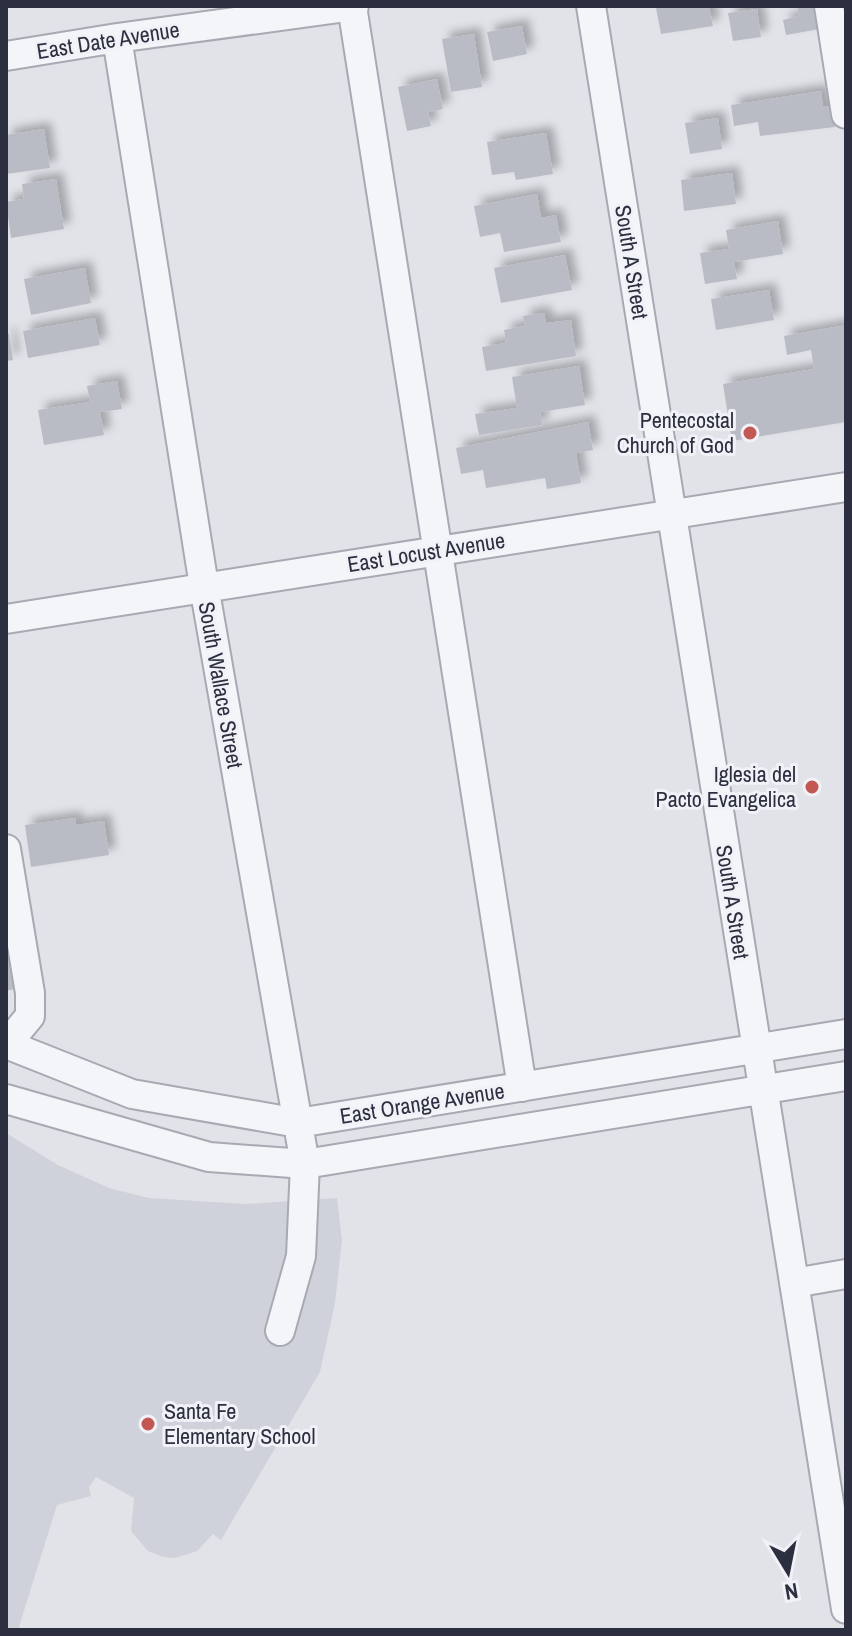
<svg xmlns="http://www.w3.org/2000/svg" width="852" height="1636" font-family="'Archivo Narrow',sans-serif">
<defs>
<filter id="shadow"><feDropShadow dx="7" dy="-7" stdDeviation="4" flood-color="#0004"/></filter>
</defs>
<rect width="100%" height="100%" fill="#e2e3e9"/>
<path fill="#d0d2db" d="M6,1133l52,32 51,23 40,10 96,6 92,-6 5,42 -7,63 -15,69 -99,168 -8,-6 -16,17 -22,7 -12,-1 -15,-6 -17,-20 3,-33 -38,-21 -7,10 2,9 -34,9 -39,125h-12z"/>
<path fill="#b9bcc5" filter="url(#shadow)" d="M666,6h43l4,20 -52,8 -5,-26z
M797,6h23l5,22 -39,7 -3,-15 16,-4z
M757,9l4,28 -28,4 -5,-28z
M522,26l5,28 -34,7 -6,-29z
M474,34l8,53 -31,5 -9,-53z
M437,79l6,30 -15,3 3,14 -24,5 -9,-44z
M821,91l2,16 8,-1 4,21 -75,9 -2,-14 -24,4 -3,-21z
M718,118l4,31 -32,5 -5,-31z
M44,129l6,39 -44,6v-39z
M546,133l7,41 -37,6 -2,-8 -22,3 -5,-33z
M732,173l4,31 -52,7 -3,-31z
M56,179l8,50 -53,9 -5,-36 18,-3 -2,-15z
M537,194l4,24 15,-3 5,27 -57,10 -4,-19 -20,4 -6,-31z
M778,221l5,33 -49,8 3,17 -32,5 -5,-31 29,-4 -3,-19z
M565,255l7,35 -71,13 -7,-35z
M85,268l6,35 -60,12 -7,-36z
M769,290l5,30 -58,10 -5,-31z
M544,313l2,10 25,-3 5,36 -90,15 -4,-24 24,-4 -2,-13 21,-4 -2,-10z
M95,318l5,27 -72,13 -5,-27z
M846,325v97l-114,19 -9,-57 91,-15 -3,-19 -24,5 -3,-19z
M6,334h3l4,26 -7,1z
M579,366l6,39 -45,7 2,13 -63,10 -4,-21 42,-6 -5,-31z
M117,381l5,28 -22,3 4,23 -60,10 -6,-35 52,-8 -3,-16z
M588,422l5,28 -17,3 5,30 -34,6 -2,-11 -59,10 -3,-18 -22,4 -5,-26z
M75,818l1,7 28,-4 5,34 -78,12 -6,-42z
M6,928l12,60 -12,3z"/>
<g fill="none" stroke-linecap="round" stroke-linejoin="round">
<defs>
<path id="minor" d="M352,6l170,1081
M591,6l255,1603
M829,6l17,108
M117,38l87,548 101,578 -4,92 -21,75
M6,56l111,-18 237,-32
M6,619l840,-132
M6,849l24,144v23l-24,29
M6,1044l126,50 166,29 548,-89
M6,1099l203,58 96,7 541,-88
M794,1283l52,-9"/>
</defs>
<use href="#minor" stroke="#a7a9b3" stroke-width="32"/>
<use href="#minor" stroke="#f4f5f8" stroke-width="28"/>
</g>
<g fill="#c35752" stroke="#f1f2f7" stroke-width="3">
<circle cx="750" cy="433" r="8"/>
<circle cx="812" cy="787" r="8"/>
<circle cx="148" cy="1424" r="8"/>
</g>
<g text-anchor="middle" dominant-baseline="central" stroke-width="6" stroke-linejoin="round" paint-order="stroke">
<g font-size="22" fill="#2b2f3f" stroke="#f1f2f7">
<text transform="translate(108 40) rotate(-9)">East Date Avenue</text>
<text transform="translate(632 262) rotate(81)">South A Street</text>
<text transform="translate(426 552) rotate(-9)">East Locust Avenue</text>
<text transform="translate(221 685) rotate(80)">South Wallace Street</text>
<text transform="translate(733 902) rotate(81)">South A Street</text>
<text transform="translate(422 1103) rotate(-9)">East Orange Avenue</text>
</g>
<g font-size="22" fill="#2b2f3f" stroke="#f1f2f7" text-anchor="end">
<text x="734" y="420">Pentecostal<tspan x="734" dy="25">Church of God</tspan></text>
<text x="796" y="774">Iglesia del<tspan x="796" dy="25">Pacto Evangelica</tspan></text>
<text x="164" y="1411" text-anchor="start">Santa Fe<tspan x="164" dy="25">Elementary School</tspan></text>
</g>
</g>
<rect width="852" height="1636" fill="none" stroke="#2b2f3f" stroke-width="16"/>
<g transform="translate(788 1572) rotate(170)" stroke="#f1f2f7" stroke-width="6" paint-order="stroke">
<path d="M0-6L14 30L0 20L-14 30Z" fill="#2b2f3f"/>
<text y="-12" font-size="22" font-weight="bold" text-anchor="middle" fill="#2b2f3f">N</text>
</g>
</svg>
